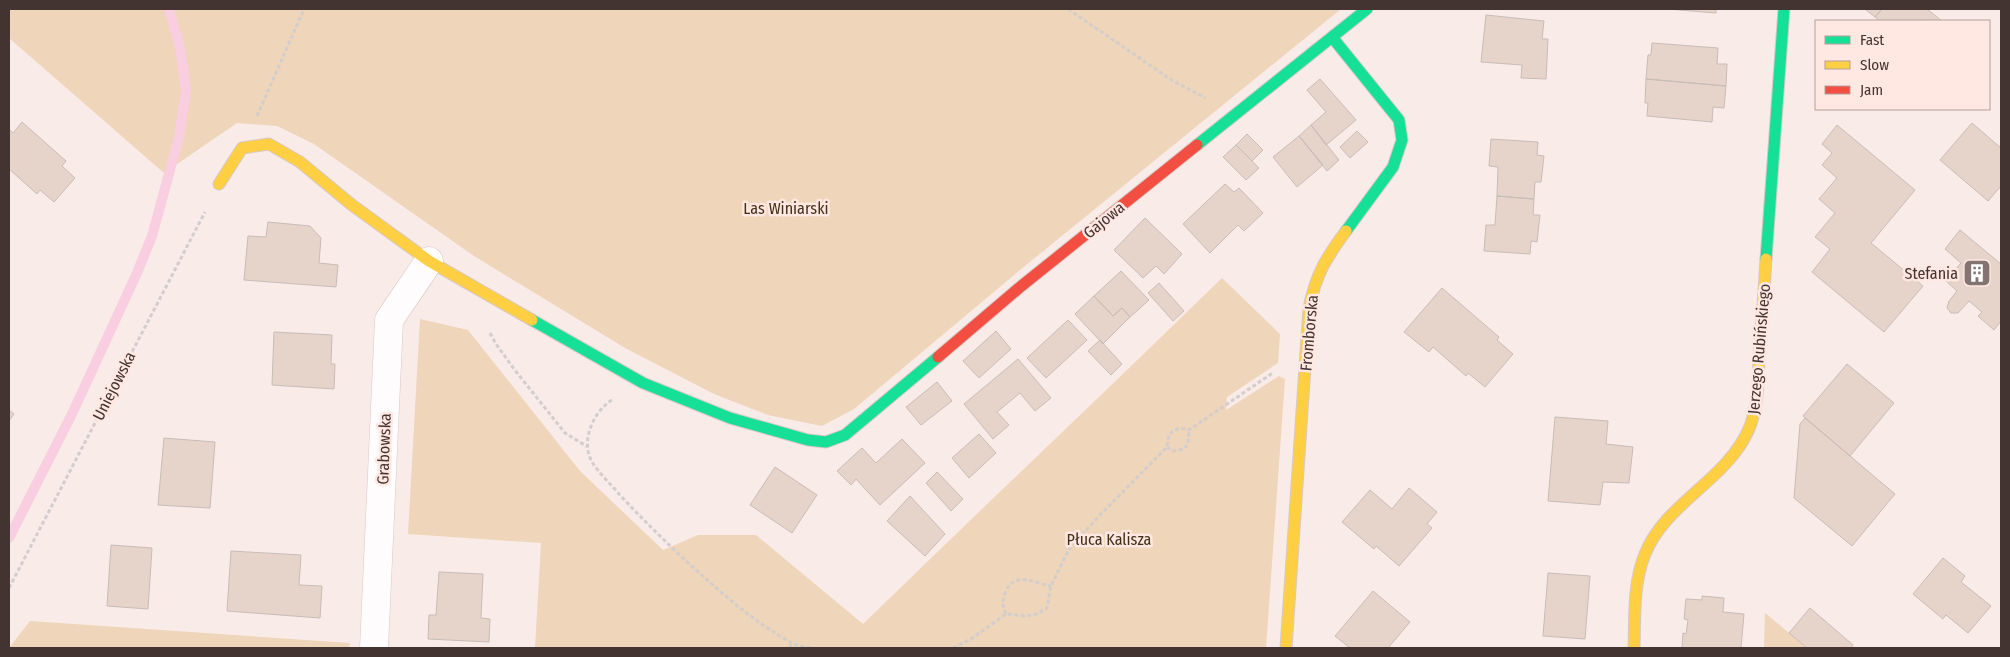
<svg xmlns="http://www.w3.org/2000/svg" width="2010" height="657" font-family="'Fira Sans Condensed',sans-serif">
<rect width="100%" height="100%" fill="#f9ebe8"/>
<path fill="#efd5b9" d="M9,9h1332l-321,261 -166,139 -32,17 -54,-11 -54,-21 -89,-46 -151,-92 -160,-112 -37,-18 -40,-3 -73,50 -155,-135z
M1222,278l58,56 -2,29 -51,34 -1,13 53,-34 6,3 -19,269h-731l6,-105 -133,-9 12,-215 48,11 112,141 83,79 35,-15h58l107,89c119,-116 240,-230 359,-346z
M1765,613l42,35h-43z
M30,621l320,22 -1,5h-340z"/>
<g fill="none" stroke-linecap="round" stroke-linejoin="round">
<path stroke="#f8cee0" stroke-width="10" d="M9,538l63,-124 65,-141 15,-37 27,-99 7,-47 -6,-42 -11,-39"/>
</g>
<path fill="#e6d4cb" stroke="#c8bcb7" d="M1667,9h49v4z
M1865,9h17l-7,8z
M1882,9h45l15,12h-62l-5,-4z
M1486,15l58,6 -2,18h6l-2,40 -25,-1 1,-13 -41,-3z
M1652,43l66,5 -1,16h10l-1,22 -80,-7 2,-24h3z
M1320,79l36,41 -30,25 -15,-20 15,-13 -19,-22z
M1646,79l80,7 -2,22 -11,-1 -1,15 -65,-6 1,-13h-3z
M22,122l44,39 -4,5 13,12 -21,24 -14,-12 -3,4 -28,-25v-40l4,4z
M1972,123l29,25v38l-13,15 -48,-41z
M1311,125l28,35 -12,11 -28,-35z
M1837,125l78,65 -44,53 52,43 -39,46 -72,-60 18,-23 -15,-12 20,-24 -16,-14 18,-21 -15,-13 10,-12 -10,-9z
M1357,131l11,11 -18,16 -10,-11z
M1247,134l16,16 -11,11 -16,-16z
M1299,136l24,29 -26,22 -24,-30z
M1491,139l47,3 -1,13 7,1 -3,26h-6l-1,17 -37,-3 1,-29 -9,-1z
M1236,145l23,23 -13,12 -23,-23z
M1225,184l9,8 5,-4 24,25 -19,18 -6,-6 -28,28 -27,-29z
M1497,196l37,3 -1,16h7l-3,27 -6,-1 -1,13 -46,-3 2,-26h9z
M1145,218l37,36 -18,20 -8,-8 -13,12 -29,-28z
M268,222l42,4 11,12 -2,25 19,2 -2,22 -92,-7 4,-44 18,1z
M1960,230l41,34v57l-7,9 -16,-14 4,-4 -13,-11 -11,12h-7l-4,-5 2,-7 8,-10 -11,-10 15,-18 -16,-14z
M1121,271l28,29 -19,17 -8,-9 -9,8 -19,-20z
M1159,283l25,28 -11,10 -25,-28z
M1442,288l57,49 -2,3 16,14 -28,33 -17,-14 -2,3 -33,-29 -4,5 -25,-20z
M1094,296l19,20 9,-8 8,9 -27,27 -28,-30z
M1068,320l19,20 -41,38 -19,-20z
M996,331l15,18 -32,29 -16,-17z
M274,332l58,3 -1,29h4l-1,25 -62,-4z
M1100,340l22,24 -11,11 -23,-24z
M1018,359l33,39 -16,13 -15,-18 -23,19 12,13 -16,14 -29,-35z
M1847,364l47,39 -44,53 -47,-40z
M937,382l15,19 -31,24 -15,-18z
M9,410l5,4 -5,7z
M1555,417l53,4 -2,23 27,3 -4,36 -26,-1 -3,23 -52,-4z
M1805,418l90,76 -43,52 -58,-48 6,-74z
M979,434l17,19 -27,25 -17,-20z
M164,438l51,4 -5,66 -52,-3z
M902,439l23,24 -45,42 -24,-26 -5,6 -14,-14 25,-23 14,15z
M775,467l42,28 -25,38 -42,-28z
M937,472l26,27 -12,12 -25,-28z
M1409,488l28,24 -10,12 5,4 -33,38 -23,-20 -2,3 -32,-27 28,-32 22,19z
M910,496l35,38 -20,22 -38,-35z
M111,545l41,3 -4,61 -41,-3z
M231,551l70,4 -2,30 23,1 -2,32 -93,-7z
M1943,558l22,18 -4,6 30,24 -23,27 -22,-18 -3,4 -30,-25z
M439,572l44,2 -2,44 9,1 -1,23 -61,-3 1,-24h7z
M1548,573l42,3 -5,63 -42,-3z
M1373,591l37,31 -22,26h-38l-15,-12z
M1702,596l22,2 -1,14 21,2 -3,34h-59l1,-15 3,1 2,-14 -4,-1 2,-20 16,1z
M1810,608l43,37 -2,3h-44l-18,-15z"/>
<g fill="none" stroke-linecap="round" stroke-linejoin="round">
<defs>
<path id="street" d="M374,648l15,-328 40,-59"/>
<path id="fast" d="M1332,37l67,83 3,20 -9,27 -47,64
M1197,145l170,-136
M1766,259l18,-250
M532,320l111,63 87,35 78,22 18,2 19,-7 93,-78"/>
<path id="slow" d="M219,184l23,-36 27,-4 31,18 52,43 77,56 103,59
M1286,648l23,-340c7,-34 17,-50 37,-77
M1634,648c1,-31 -1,-65 11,-94 21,-52 81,-73 104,-125 9,-22 9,-47 10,-71 3,-33 5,-66 7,-99"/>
<path id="jam" d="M938,357l81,-69 178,-143"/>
</defs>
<use href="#street" stroke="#d6c9c6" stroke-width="29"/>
<use href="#fast" stroke="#d6c9c6" stroke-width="13"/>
<use href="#slow" stroke="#d6c9c6" stroke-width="13"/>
<use href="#jam" stroke="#d6c9c6" stroke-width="13"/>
<path stroke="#d3cecc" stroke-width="3" stroke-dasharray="4 2.5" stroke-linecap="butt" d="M1068,9l105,72 33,17
M257,116l47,-107
M490,333l6,11 18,25 51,64 23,14
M612,400c-18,11 -31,39 -21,60 7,13 20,24 29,35 21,23 43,44 65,65 33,30 66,60 105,82 6,4 15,5 22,6
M1167,447l6,4 11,-2 4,-5 1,-14
M9,588l196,-376
M1006,614c-4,-9 -4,-14 0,-23 9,-21 30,-7 45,-5
M789,648l3,-4
M953,648l18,-9 35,-25 19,2 12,-2 10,-6 4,-22 18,-37 31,-34 67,-68 2,-13c7,-5 11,-7 20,-4l85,-58"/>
<use href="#street" stroke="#fefcfc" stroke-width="28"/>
<use href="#fast" stroke="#16e098" stroke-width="11"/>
<use href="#slow" stroke="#ffcf43" stroke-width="11"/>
<use href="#jam" stroke="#f24e42" stroke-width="11"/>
</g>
<defs>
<symbol id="building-square" viewBox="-11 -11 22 22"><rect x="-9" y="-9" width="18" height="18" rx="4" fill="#837471" stroke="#ffe7e2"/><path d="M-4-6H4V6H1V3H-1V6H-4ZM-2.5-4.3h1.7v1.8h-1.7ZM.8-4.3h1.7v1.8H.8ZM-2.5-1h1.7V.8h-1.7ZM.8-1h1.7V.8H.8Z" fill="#fff"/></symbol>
</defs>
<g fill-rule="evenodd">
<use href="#building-square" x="1961" y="257" width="32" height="32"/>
</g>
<g text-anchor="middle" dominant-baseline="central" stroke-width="5" stroke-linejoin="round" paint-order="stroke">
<g font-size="16" fill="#423016" stroke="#ffe7e2">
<text x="786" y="208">Las Winiarski</text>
<text x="1109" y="539">Płuca Kalisza</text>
</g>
<g font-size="16" fill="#433431" stroke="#ffe7e2">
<text transform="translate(1104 220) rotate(-39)">Gajowa</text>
<text transform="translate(1309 333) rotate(-85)">Fromborska</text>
<text transform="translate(1759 349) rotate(-85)">Jerzego Rubińskiego</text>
<text transform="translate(114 386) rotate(-63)">Uniejowska</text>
<text transform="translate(384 449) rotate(-88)">Grabowska</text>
</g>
<g font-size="16" fill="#433431" stroke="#ffe7e2" text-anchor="end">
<text x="1958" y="273">Stefania</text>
</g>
</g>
<rect width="2010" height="657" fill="none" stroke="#433431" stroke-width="20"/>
<rect x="1815" y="20" width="175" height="90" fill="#ffe7e2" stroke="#b49f9b"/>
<rect x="1825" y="36" width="25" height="8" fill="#16e098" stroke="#b49f9b"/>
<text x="1860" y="45" font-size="15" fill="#433431">Fast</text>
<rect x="1825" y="61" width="25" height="8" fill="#ffcf43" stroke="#b49f9b"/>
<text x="1860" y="70" font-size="15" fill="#433431">Slow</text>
<rect x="1825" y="86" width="25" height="8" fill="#f24e42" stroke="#b49f9b"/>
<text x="1860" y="95" font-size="15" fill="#433431">Jam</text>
</svg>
